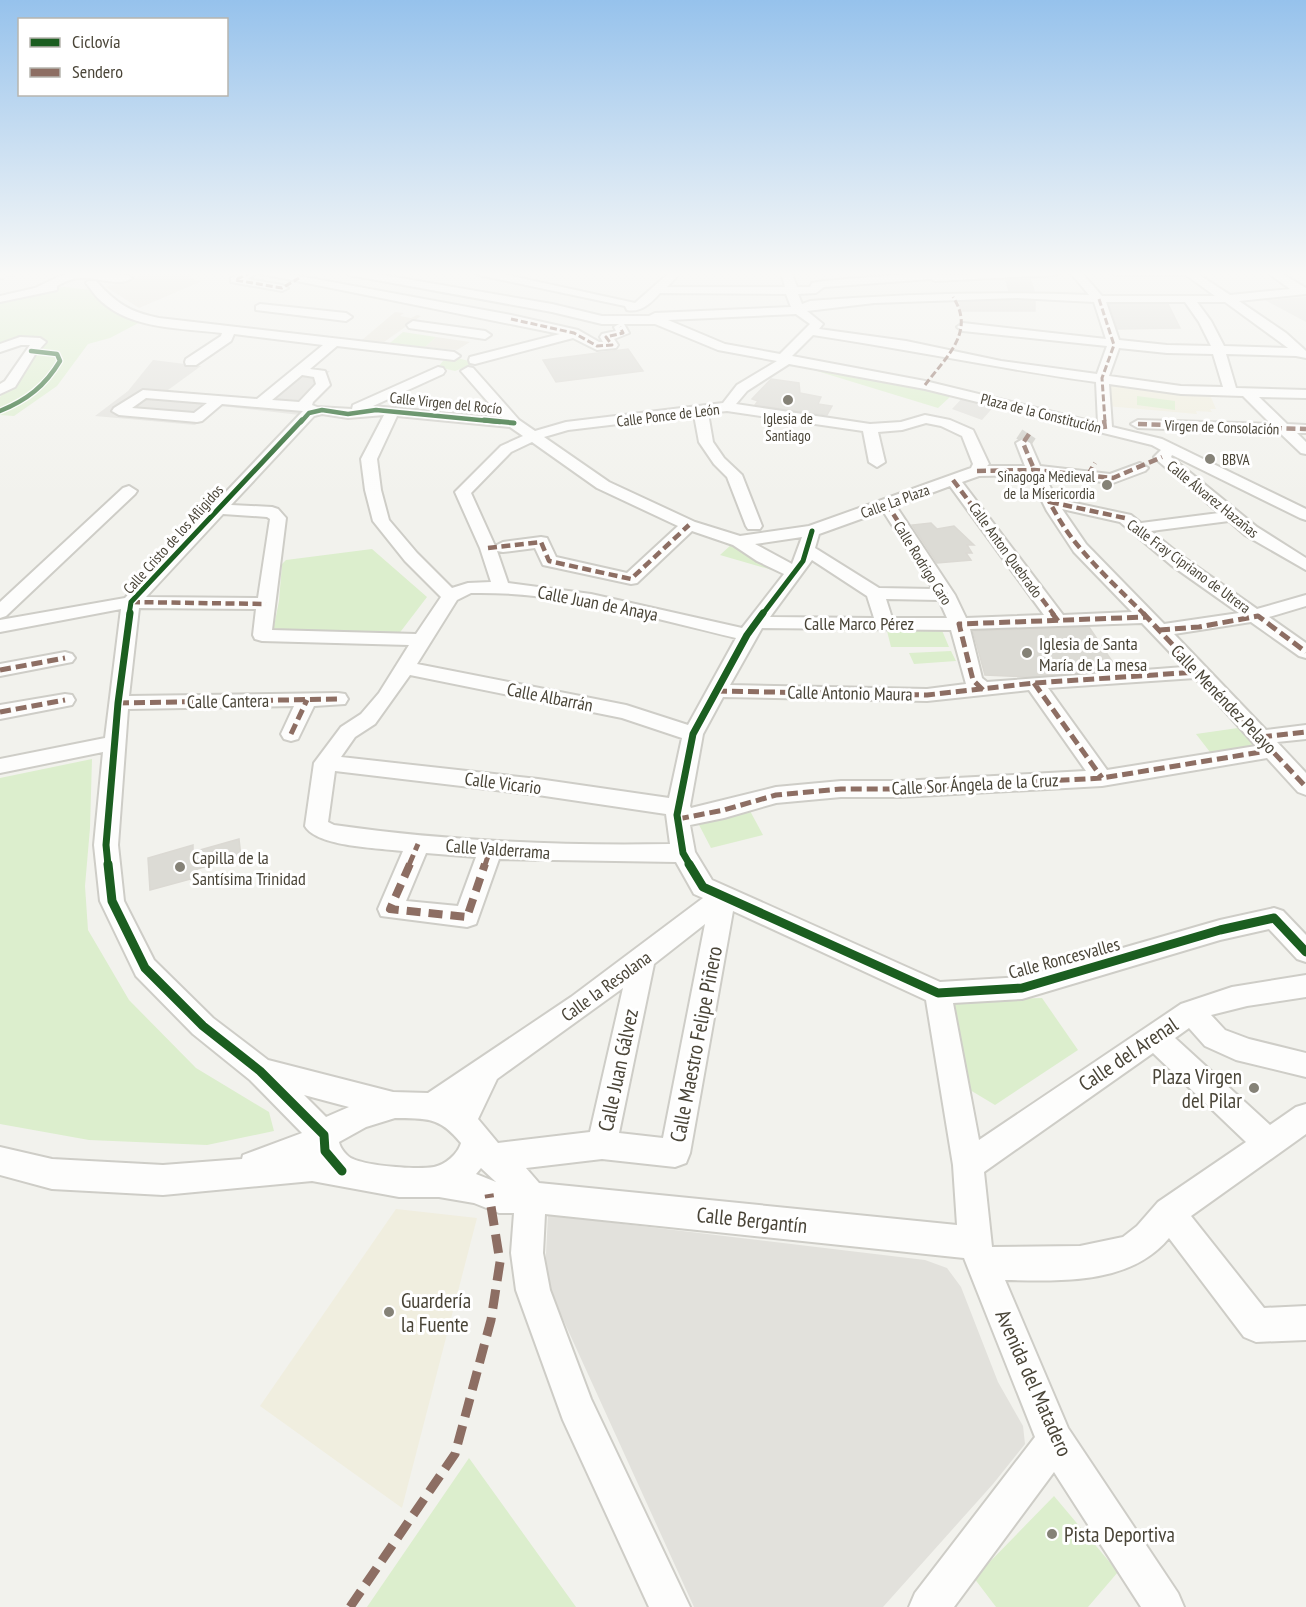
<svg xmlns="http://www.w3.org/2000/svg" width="1306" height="1607" font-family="'PT Sans Narrow',sans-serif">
<rect width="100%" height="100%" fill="#f2f2ed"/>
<path fill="#e7e4da" d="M153,272h43l-8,6 14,3 -63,27 -33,-21z
M395,312l9,1 -4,3 11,2 6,-3 4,1 -37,26 -22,-2z
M436,337l34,5 -13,8 -32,-3z"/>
<path fill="#f0eedf" d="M1106,381l104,14 6,14h-6l2,3 -16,-1 1,3 -91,-8z
M396,1209l81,9 -75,290 -142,-102z"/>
<path fill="#dceecd" d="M64,287l27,3 55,29 -36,19 -22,6 -31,42 -43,30 -14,-1v-18l40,-55 -40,6v-49l40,-10z
M403,332l33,5 -11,10 -35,-4z
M457,358l12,3 2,4 -16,6 -17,-4 5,-6z
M798,361l152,33 1,2 -13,12 -144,-44z
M1137,396l38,5v9l-38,-5z
M732,544l40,26 -52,-15z
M372,549l55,48 -29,38 -125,-4 6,-30 3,-37 4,-4z
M886,627l55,1 8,19h-58z
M951,651l5,10 -42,3 -5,-11z
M1245,727l20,21 -52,8 -17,-22z
M92,759l-2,69 -5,58 3,44 41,70 67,68 73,44 5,19 -67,14 -118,-5 -89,-16v-346z
M749,809l14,26 -52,13 -14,-27z
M1042,998l36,52 -83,55 -25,-15 -18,-89z
M469,1458l107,149h-209z
M1054,1496l64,76 -30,35h-92l-22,-29z"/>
<path fill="#e2e1dc" d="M1306,297v25l-41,-22z
M153,360l48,6 -33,24 91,14 46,3 -5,8 -79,-9 -26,19 -100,-9 33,-25z
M307,369l23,2 -32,33 -32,-3z
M965,395l32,8 -15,17 -30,-11z
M548,1215l377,45 22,8 14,19 37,95 25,44 2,18 -32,40 -110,123h-189l-137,-301 -12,-33z"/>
<path fill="#dcdbd5" stroke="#dbd9d3" stroke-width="1.5" d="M1030,279l4,12h-25l-3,-11z
M1017,300l18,1v10h-75v-9z
M1109,304h59l12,24 -63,1z
M628,349l15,22 -87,11 -13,-22z
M771,379l28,4 1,10 21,4 -3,7 14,2 -5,9 -72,-10 3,-4 -6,-2z
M931,523l6,6 17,-3 20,19h-7l5,8h-6l5,7 -34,3 -25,-38z
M1089,627l29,43 -89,7 -44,-2 -12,-44z
M239,839l2,18 -44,12 1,8 -48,13 -2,-32 45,-13v7z"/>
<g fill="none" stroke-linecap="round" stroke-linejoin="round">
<path stroke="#d0cfc9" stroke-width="16" stroke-dasharray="16 8" stroke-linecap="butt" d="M1023,443l6,-9"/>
<defs>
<path id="minor" d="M75,272l51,3 6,3c-14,10 -36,-2 -52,0 -8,0 -16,4 -23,8v4l-57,12v-6l35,-8 23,-11z
M244,272h33l234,43 67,15 21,12h4l-3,-5 2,-3 14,-3 -2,-4 5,-3h-17l-50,-12 -203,-37 -5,-3h21l187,32 50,12h47l6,-3 136,-6 -5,-13 -126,-1c-9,10 -19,20 -33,17l-2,-4 -146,-31 -5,-3h19l142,31 35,-31h11l-14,15h118l-4,-15h10l6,15h13l2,-4 12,-2 108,-9 5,3 123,-3 -5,3 -120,6 -5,-2 -106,8 -8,6 -18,1 4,10 8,-3c93,-7 186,-10 279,-6l-19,-23h11l21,24h113l-29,-21h-70l-5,-3h84l35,23 60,-6 -23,-17h12l27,16v6l-67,7 47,32 20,18v7l-10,-2 -70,-2 10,34 70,2v8l-47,-1 28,27 19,1v8h-9l9,9v12l-5,-1 -21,-20 -142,-5 -7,-4 7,-4 133,4 -28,-28 -62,-2 -72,-10 3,43 50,12 144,70v11l-6,-2 -128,-63 -1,2 86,70 49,31v12l-61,-35 -16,-14 -78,10 32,26 74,52 49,-14v11l-37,11 37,26v15l-7,-2 -48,-34 -77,12 92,96 40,-5v14l-29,3 29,31v22l-8,-3 -31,-34 -165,28 -202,11h-59l-65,6 -52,15 -34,7 5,27 17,28 228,102 82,-5 198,-57 54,-12 9,3 23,24v27l-9,-3 -28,-30 -49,11 -198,59 -69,4 26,137 202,-136 51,-17 74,-12v22l-59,9 -36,9 14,15 24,9 57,14v24l-70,-17 -31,-14 -16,-18 -14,10 95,87 26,-18 10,-3v30l-115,82 73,92 42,-2v34l-50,2 -12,-5 -75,-99c-39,47 -108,43 -164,42l63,148 110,165 6,14h-43l-87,-135 -100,135h-45l6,-14 120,-156 -71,-179 -419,-44 -2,39 7,37 41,109 99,208h-41l-86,-187 -47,-130 -5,-37 3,-40h-15l-25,-10 -35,-6h-40l-87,-16 -149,14 -111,-6 -52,-14v-28l52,12 111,6 79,-6 1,-4 59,-22 -52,-53 -57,-46 -57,-58 -36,-75 -6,-56 9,-93 -103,21v-14l105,-21 16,-129 -121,23v-12l125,-22 178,-187 -81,-7 -20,17 -5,1 -78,-7 -7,-4 2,-3 29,-18 114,9 66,-54 -89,-11 -3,7 -35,24h-10l-1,-3 1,-3 35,-23 1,-3c-39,-5 -90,-3 -121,-32 -6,-5 -10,-12 -15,-18l2,-2h8c20,22 33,31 63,37l295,34 6,4 -6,4 -117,-14 -27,23 15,2 5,14 -17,17 -1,3 5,2 35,2 1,-4 85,-38 5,1 2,3 -2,3 -70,32 129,12 -41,-47 7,-4 5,1 46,52 16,11 31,-9 157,-19 14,-18 40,-24 -59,-11 -63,-26h-34h3l5,9 -15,6 4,6 -2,3 -19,2 -24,-12 -98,26 -5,-1 -1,-3 1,-3 90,-23 -303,-61 -10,6 35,6 6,3 -6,3 -51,-9v-4zM1017,298l77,4 12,37 -143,-16 -6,4 6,4 144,15 -10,28 -96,-13 -95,-20 -87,-12 4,-5 -16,-13 67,-8zM1106,302h79l14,20 12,24 -44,-1 -48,-5zM1197,302h28l63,46 -64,-2 -13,-25zM796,314l14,10 -30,30 -55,-10 -57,-24zM813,335c94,14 188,34 283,47l2,41 -173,-42 -133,-25zM1119,348l48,5 46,1 10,33 -42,-1 -72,-10zM789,364l136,25 227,56 9,5 -7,7 3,3 62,53 -78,10 -10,-8 -75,-16 -11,-23 68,7 32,-12 3,-3 -8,-5 -30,11 -70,-8 -10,-23 -7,-4 -7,4 9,23h-38l2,-2 -16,-34 -23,-10 -25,-5 -24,7 -31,2 -134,-20 11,-13zM302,375l12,2 2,7 -17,18 -27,-2zM146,398l61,5 -13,10 -62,-5zM727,411l136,20 6,31 8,5 8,-5 -7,-30 24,-2 24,-7 15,3 21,10 11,28 -2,4 -162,58 -69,10 -45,-14 -86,-40 -65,-45 24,-7 126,-15 5,27 15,22 13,13 19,49 2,3h12l2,-3 -20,-51 -18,-17 -11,-16 -5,-29zM322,414l26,4 36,-3 -23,44 4,31 8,31 32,40 36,36 -25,37 -144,-4 14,-112 -8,-9 -6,-2 -41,-2 83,-89zM397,416l113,11 13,9 -22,10 -46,46 25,56 11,34 -23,1 -16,5 -35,-35 -28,-33 -8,-30 -4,-31zM532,442l65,46 81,38 -51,47 -71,-16 -9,-19 -6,-1 -38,5 -8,4 -24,-53 40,-41zM1029,475l18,36 27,41 58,60 -69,3 -101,-133 17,-6zM950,486l94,129 -78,3 -11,-23 -59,-89zM1062,509l58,13 51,43 68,48 -75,11 -78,-80zM883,511l50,78 -54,-1 -64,-40 4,-14zM223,514l44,3 3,2 -12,79 -112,-1zM692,531l41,14 24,16 27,13 -42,54 -151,-34 -83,-11 -11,-32 6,1 32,-4 8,17 88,19 6,-1zM802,537l-10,27 -37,-20zM812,560l55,36 7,22 -104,-1zM471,593c89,-2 179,24 265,45l-48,87 -62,-20 -209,-41 40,-64zM886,599l53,1 8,18h-55zM139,608l117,1 -3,26 2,4 7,2 147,4 -30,48 -18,21 -20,13 -27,36 -9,63c12,21 74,22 98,25l-25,58 3,7 86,11 9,-3 23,-65 177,3 18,32 9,4 -132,99 -143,96 -35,-1 -125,-32 -55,-42 -59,-58 -30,-59 -6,-56 10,-136 166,-3 -13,28 3,5 7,2 7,-2 16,-33 31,-2 3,-5 -3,-5 -7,-1 -209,3zM1142,623l42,44 -197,15 -5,-4 -12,-49zM762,628l189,2 15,54 -39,5 -197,-4zM410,675l212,43 60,20 -13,60 -131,-19 -197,-22 14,-20 20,-13zM1195,678l61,68 -149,24 -59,-82zM1029,690l57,81 -186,10h-59l-65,6 -85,21 -1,-2 13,-72 20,-37 204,4zM335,771l203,24 128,19 4,30c-113,2 -225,-3 -336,-19l-6,-3zM426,853l50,4 -18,49 -52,-5zM733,911l193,89 27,165 4,60 -418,-42 -13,-15 76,-9 73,8 11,-4 4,-10zM705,924l-42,214 -44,-5 35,-169zM623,988l-33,144 -92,11 -20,-24 19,-40zM1153,1053l93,89 -88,60 -21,24 -14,11 -43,9 -88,1 -8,-75zM304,1095l45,12 -23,10zM395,1118c32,1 44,-2 66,25 -3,11 -16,22 -27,24 -18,3 -65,-1 -81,-8 -6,-2 -13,-11 -14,-17l27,-15zM481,1168l15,14 -20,-8z
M260,304l86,9 6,4 -6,4 -90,-11v-4z
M413,321l72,10 6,4 -6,4 -76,-11 -2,-3z
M20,337l20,1 6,4 -10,11 -21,34 -15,7v-10l5,-3 25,-36h-9l-21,7v-8z
M129,486l8,5 -2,3 -129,122 -6,2v-16l123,-114z
M65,652l7,2 3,4 -3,4 -72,14v-12z
M65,694l7,1 3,5 -3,5 -72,14v-14z"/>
</defs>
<use href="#minor" stroke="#cecdc7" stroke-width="4"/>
<use href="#minor" fill="#fdfdfc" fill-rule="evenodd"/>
<path stroke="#dadad9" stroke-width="2" stroke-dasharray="4.5 4.5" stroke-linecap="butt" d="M0,280l20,-8"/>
<path stroke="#8d6e63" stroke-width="3" stroke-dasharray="7 3" stroke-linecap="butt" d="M252,272l-17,8 47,8 17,-10
M1099,299l15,46 -12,33 3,44
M511,319l63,14 23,13 15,-1 -6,-8 17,-4 -3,-6
M925,385c21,-28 51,-53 28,-88"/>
<path stroke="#8d6e63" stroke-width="4.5" stroke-dasharray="9 4.5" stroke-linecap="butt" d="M1104,420l1,9
M1138,424l168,5
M1029,434l-6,9c15,36 31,75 57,105 20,24 43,45 65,67
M977,471l57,-1 79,8 49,-21
M1088,475l7,-12
M953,480l101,135
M1050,502l75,16
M886,503l60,92
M488,548l53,-6 8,19 82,18 58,-54
M131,602l135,2"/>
<path stroke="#8d6e63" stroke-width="5" stroke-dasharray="11 5" stroke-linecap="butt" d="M1052,613l6,8
M1143,613l163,174
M1159,630l40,-3 59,-11 48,36
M0,670l65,-12
M1034,683l68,95
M983,690l-10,-10 -14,-56 188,-7
M716,691l211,4 107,-12 164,-11
M118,703l220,-4
M0,712l65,-12
M291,734l16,-34
M1261,737l45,-5
M678,819l46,-9 52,-15 65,-6h59l202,-11 171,-28
M409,865l9,-21
M485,865l5,-15"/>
<path stroke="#8d6e63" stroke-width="8" stroke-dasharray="14 8" stroke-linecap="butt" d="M410,864l-20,45 77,8 18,-53"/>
<path stroke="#8d6e63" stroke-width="9" stroke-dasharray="19 9" stroke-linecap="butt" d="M350,1607l105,-153 36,-134 9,-58 -11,-68"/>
<defs>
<path id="cycleway-far3" d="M0,411c27,-11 45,-25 60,-50l-3,-7 -26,-3
M301,422l8,-9 13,-3 26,4 28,-4 124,12"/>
<path id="cycleway-far2" d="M484,420l30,3
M129,615l2,-13 171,-182
M762,615l41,-54 9,-30"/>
<path id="cycleway-far1" d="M108,865l-2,-20 12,-142 12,-90
M690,865l-7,-12 -6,-38 16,-81 54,-99 16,-22"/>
<path id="cycleway" d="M108,864l4,37 33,67 58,58 57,45 64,64 1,16 17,20
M689,864l14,23 235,106 84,-5 198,-58 54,-12 32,34"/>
</defs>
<use href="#cycleway-far3" stroke="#fff" stroke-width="7"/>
<use href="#cycleway-far2" stroke="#fff" stroke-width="8"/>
<use href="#cycleway-far1" stroke="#fff" stroke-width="10"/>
<use href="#cycleway" stroke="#fff" stroke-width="13"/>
<use href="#cycleway-far3" stroke="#1b5e20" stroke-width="4.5"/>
<use href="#cycleway-far2" stroke="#1b5e20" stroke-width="5"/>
<use href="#cycleway-far1" stroke="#1b5e20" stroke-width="7"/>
<use href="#cycleway" stroke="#1b5e20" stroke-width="9"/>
</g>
<linearGradient id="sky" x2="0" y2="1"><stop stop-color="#96c2ec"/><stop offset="0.55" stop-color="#f9f9f7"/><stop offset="1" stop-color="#f9f9f7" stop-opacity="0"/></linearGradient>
<rect width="1306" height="497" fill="url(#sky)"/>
<g fill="#858277" stroke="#fff" stroke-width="2">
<circle cx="788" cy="400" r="6"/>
<circle cx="1210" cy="459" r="6"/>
<circle cx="1107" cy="485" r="6"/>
<circle cx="1027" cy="653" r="6"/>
<circle cx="180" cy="867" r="6"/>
<circle cx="1254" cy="1088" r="6"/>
<circle cx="389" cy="1312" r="6"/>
<circle cx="1052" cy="1534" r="6"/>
</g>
<g text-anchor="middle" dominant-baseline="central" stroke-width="6" stroke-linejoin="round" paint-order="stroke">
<g font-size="15" fill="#4a4538" stroke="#fff">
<text transform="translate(446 403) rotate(6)">Calle Virgen del Rocío</text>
<text transform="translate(1041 413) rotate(14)">Plaza de la Constitución</text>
<text transform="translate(668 415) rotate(-7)">Calle Ponce de León</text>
<text transform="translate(1222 427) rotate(2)">Virgen de Consolación</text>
<text transform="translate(1213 499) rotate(39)">Calle Álvarez Hazañas</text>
<text transform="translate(895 501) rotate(-20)">Calle La Plaza</text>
<text transform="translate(173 539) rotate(-48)">Calle Cristo de los Afligidos</text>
<text transform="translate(1006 550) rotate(54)">Calle Anton Quebrado</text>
<text transform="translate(923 563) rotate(58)">Calle Rodrigo Caro</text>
<text transform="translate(1189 566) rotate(36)">Calle Fray Cipriano de Utrera</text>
</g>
<g font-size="15" fill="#4a4538" stroke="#fff">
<text x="788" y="418">Iglesia de<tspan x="788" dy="17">Santiago</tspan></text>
<text x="1222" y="459" text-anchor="start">BBVA</text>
<text x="1095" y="476" text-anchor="end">Sinagoga Medieval<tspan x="1095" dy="17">de la Misericordia</tspan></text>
</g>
<g font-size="18" fill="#4a4538" stroke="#fff">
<text transform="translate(598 603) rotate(11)">Calle Juan de Anaya</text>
<text x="859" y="623">Calle Marco Pérez</text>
<text transform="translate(850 693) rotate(1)">Calle Antonio Maura</text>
<text transform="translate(550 697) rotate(11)">Calle Albarrán</text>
<text transform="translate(1224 699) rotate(46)">Calle Menéndez Pelayo</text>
<text transform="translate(228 701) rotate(-1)">Calle Cantera</text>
<text transform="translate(503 783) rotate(7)">Calle Vicario</text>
<text transform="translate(975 784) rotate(-3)">Calle Sor Ángela de la Cruz</text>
<text transform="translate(498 849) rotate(4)">Calle Valderrama</text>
<text transform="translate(1064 958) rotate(-15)">Calle Roncesvalles</text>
<text transform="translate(606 986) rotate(-36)">Calle la Resolana</text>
</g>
<g font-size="18" fill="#4a4538" stroke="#fff" text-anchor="start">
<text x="1039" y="643">Iglesia de Santa<tspan x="1039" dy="21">María de La mesa</tspan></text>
<text x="192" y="857">Capilla de la<tspan x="192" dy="21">Santísima Trinidad</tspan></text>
</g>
<g font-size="21" fill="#4a4538" stroke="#fff">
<text transform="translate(696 1044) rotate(-79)">Calle Maestro Felipe Piñero</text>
<text transform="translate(1128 1054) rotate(-34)">Calle del Arenal</text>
<text transform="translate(618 1070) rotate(-78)">Calle Juan Gálvez</text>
<text transform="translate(752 1220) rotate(6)">Calle Bergantín</text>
<text transform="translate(1034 1383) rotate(66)">Avenida del Matadero</text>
</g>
<g font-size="21" fill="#4a4538" stroke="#fff" text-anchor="start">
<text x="1242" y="1076" text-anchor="end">Plaza Virgen<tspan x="1242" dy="24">del Pilar</tspan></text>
<text x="401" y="1300">Guardería<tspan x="401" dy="24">la Fuente</tspan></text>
<text x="1064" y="1534">Pista Deportiva</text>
</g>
</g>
<rect x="18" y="18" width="210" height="78" fill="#ffffff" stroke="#b7b5af" stroke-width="1.5"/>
<rect x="30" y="38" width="30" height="9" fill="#1b5e20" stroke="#b7b5af" stroke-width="1.5"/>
<text x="72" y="48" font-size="18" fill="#4a4538">Ciclovía</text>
<rect x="30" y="68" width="30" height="9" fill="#8d6e63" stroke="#b7b5af" stroke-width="1.5"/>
<text x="72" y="78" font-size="18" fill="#4a4538">Sendero</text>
</svg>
